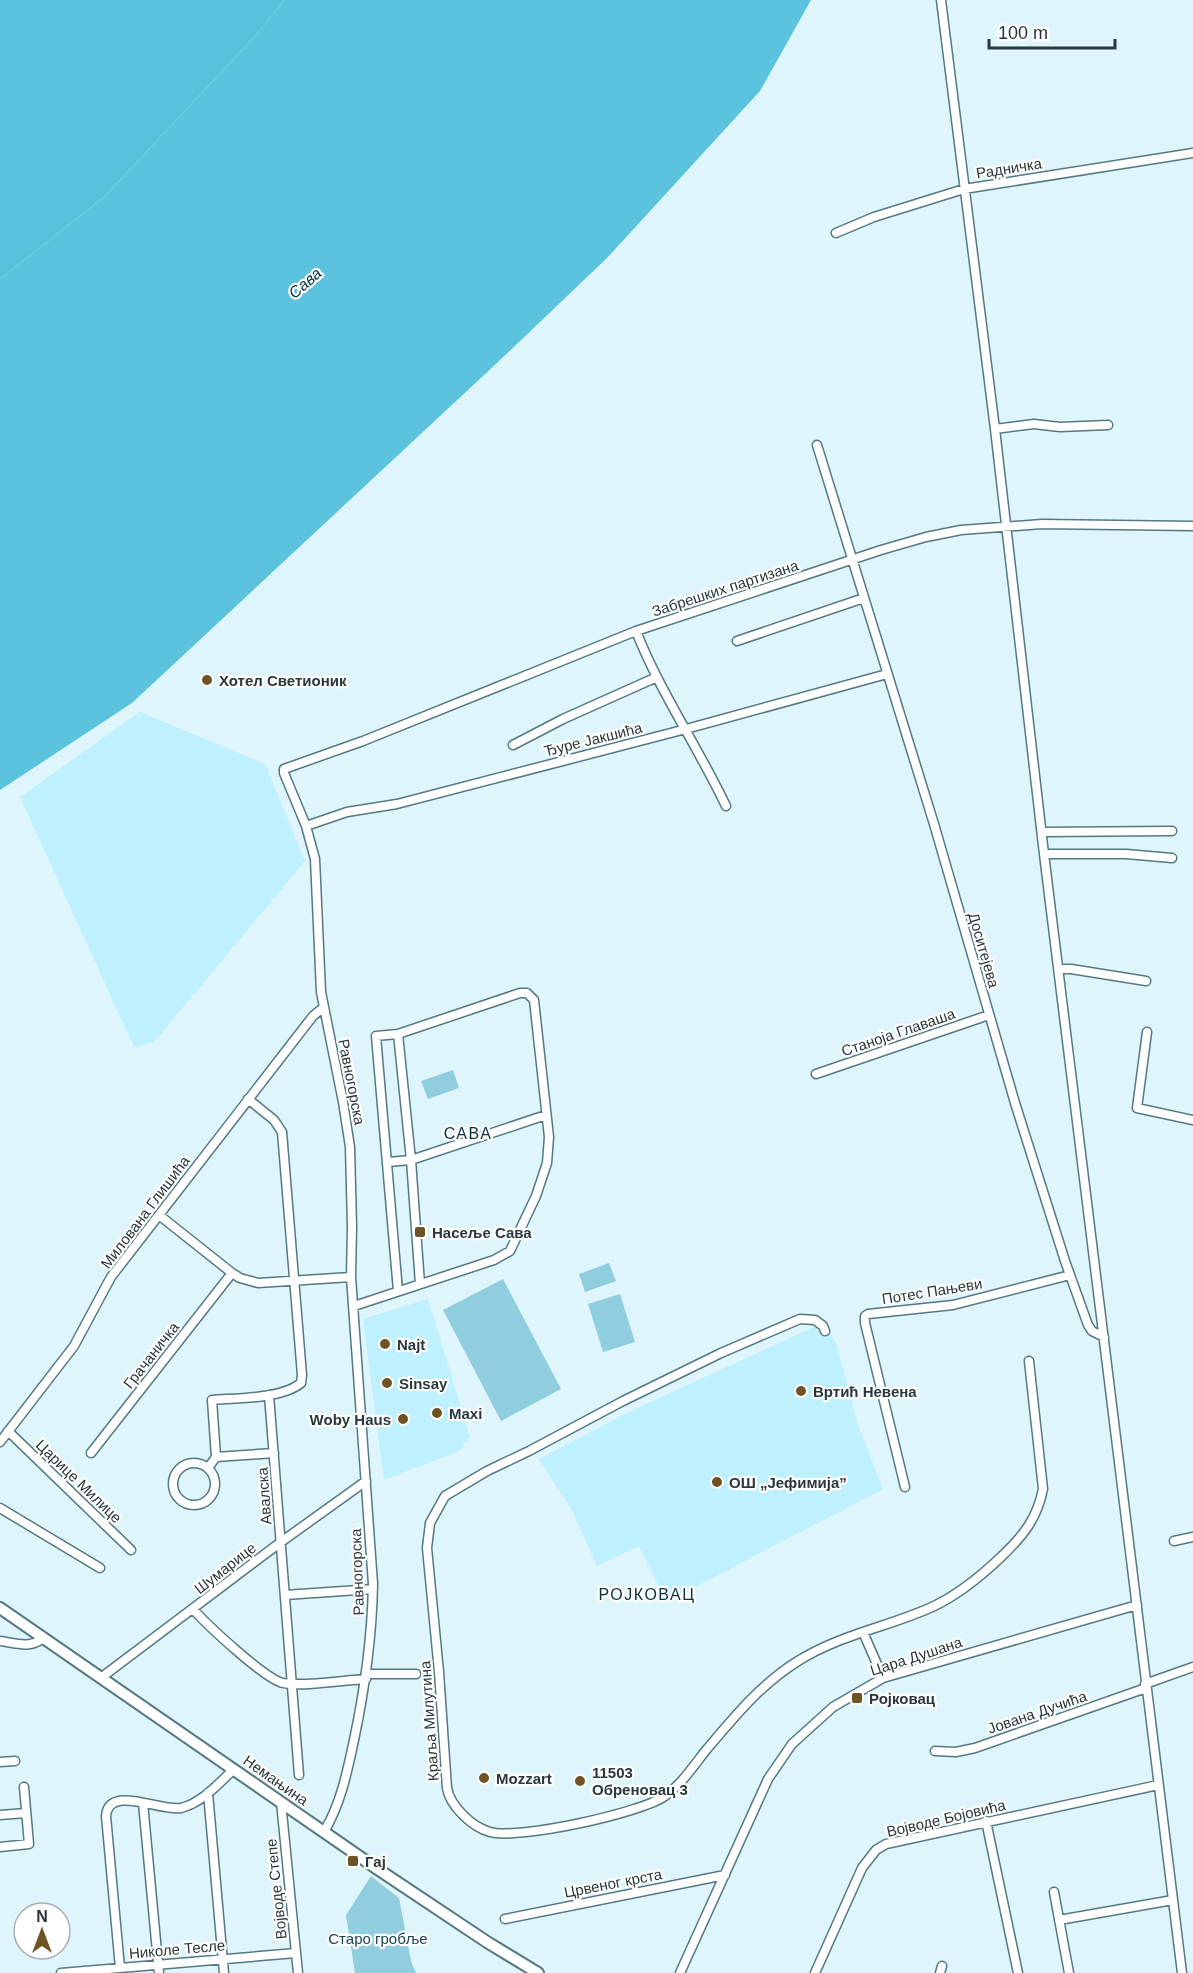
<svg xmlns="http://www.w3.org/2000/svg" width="1193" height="1973" font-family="Helvetica,sans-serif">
<rect width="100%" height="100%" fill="#def5fc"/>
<path fill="#bef0fe" d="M140,712l125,52 40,97 -151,181 -20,5 -114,-250z
M428,1299l42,138 -11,14 -75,29 -21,-161z
M814,1327l7,6 8,-4 9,20 19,73 26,67 -217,113 -27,-56 -42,20 -25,-56 -33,-51 92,-48z"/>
<path fill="#90cedf" d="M453,1070l6,18 -31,11 -7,-18z
M609,1263l7,18 -31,11 -6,-18z
M503,1279l58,110 -60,32 -58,-111z
M620,1294l15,48 -32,10 -15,-48z
M371,1876l28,22 12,63 5,12h-61l-9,-58z"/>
<path fill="#59c1db" d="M0,0h284l-27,34 -153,163 -104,82z"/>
<path fill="#5bc3dd" d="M284,0h527l-51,91 -153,167 -109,104 -366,341 -132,87v-511l104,-82 153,-163z"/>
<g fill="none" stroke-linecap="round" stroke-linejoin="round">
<defs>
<path id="minor" d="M941,0l54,429 49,425 138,1119
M836,233l38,-16 90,-28 229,-36
M995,429l39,-5 26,3 48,-2
M817,445l117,379 81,279 50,158 23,64 4,6 12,6
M636,631c24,61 62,116 90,175
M737,641l127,-43
M513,745l50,-26 94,-42
M306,826l41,-14 50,-8 289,-75 201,-55
M1042,832l130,-1
M1044,854h82l46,4
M1059,969h12l75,12
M1147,1032l-10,76 56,12
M398,1034l13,126 9,124
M816,1074l173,-59
M388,1162l23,-2 135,-45
M159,1215l73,58
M354,1306l140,-46 16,-9 26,-55 11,-33 2,-26 -15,-137 -7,-7h-7l-122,41 -22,2 22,255
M825,1331l-2,-5 -8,-6 -15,-1 -79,34 -98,48 -94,50 -42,20 -42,25 -15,27 -3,25 12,124 8,116c3,18 25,39 43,44 28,8 151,-19 175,-36 17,-12 29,-31 42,-47 28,-33 54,-65 91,-88 41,-26 90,-34 134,-54 26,-12 48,-30 69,-50 22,-21 36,-38 42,-68l-14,-128
M269,1395l30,380
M8,1431l123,119
M0,1442l74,-96 37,-69 202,-261 11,-9
M91,1453l141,-180 8,5 18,5 93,-6
M216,1457l-4,-57c25,-2 70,-1 89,-17l1,-8 -20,-243 -8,-12 -26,-21
M173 1484a21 21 0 1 1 42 0a21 21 0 1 1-42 0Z
M208,1468l8,-11 58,-4
M905,1487l-40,-164v-7l3,-2 85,-9 117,-30
M0,1508l100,60
M1174,1541l19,-4
M285,1595l88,-6
M193,1609c14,16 72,70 90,74 19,4 62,-3 83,-4
M863,1632l20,46
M0,1641c15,2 31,8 43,-3
M367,1674h49
M102,1677l179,-135 85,-61
M1145,1684l48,-17
M935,1751l21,1 19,-4 171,-60
M0,1762l15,-1
M208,1793l16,180
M281,1802l17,171
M143,1803l16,170
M0,1815l26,-2
M986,1821l32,152
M324,1832c17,-29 23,-59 30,-92 11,-52 18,-103 19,-156l-22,-307 1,-50 -2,-80 -7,-45 -22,-110 -6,-133 -9,-33 -22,-53v-4l79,-28 273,-110 245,-81 45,-13 35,-7 81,-6 151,2
M0,1847l29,-3 -5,-57
M1054,1892l15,81
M505,1919l220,-44
M1059,1920l114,-20
M120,1968l-14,-152c3,-32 55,-4 75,-8 21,-5 38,-25 53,-39
M61,1973l235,-20
M680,1973l88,-194 24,-35 41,-37 50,-29 254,-73
M815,1973l47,-105 14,-18 10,-6 272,-59
M940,1973l2,-7"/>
<path id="tertiary" d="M0,1608l376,260 111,74 51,31"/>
</defs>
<use href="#minor" stroke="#547983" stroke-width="11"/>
<use href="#tertiary" stroke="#547983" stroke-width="14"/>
<use href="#minor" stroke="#fff" stroke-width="8"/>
<use href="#tertiary" stroke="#fff" stroke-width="10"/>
</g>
<g fill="#6e5325" stroke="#fff" stroke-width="2">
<circle cx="207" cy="680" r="6"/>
<rect x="414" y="1226" width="12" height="12" rx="3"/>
<circle cx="385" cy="1344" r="6"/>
<circle cx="387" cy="1383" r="6"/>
<circle cx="801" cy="1391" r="6"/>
<circle cx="437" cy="1413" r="6"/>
<circle cx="403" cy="1419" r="6"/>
<circle cx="717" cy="1482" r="6"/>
<rect x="851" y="1692" width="12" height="12" rx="3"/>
<circle cx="484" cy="1778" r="6"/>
<circle cx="580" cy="1781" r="6"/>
<rect x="347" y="1855" width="12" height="12" rx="3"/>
</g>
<g text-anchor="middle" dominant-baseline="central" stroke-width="4.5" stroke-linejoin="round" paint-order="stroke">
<g font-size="15" fill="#28383c" stroke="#fff">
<text transform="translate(1009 168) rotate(-9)">Радничка</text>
<text transform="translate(725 588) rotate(-18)">Забрешких партизана</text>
<text transform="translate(593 739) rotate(-14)">Ђуре Јакшића</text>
<text transform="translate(984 950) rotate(74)">Доситејева</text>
<text transform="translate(898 1032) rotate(-19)">Станоја Главаша</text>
<text transform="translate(352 1082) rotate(79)">Равногорска</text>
<text transform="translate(145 1212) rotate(-53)">Милована Глишића</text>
<text transform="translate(932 1291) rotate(-9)">Потес Пањеви</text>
<text transform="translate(151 1355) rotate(-52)">Грачаничка</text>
<text transform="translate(79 1481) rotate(44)">Царице Милице</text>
<text transform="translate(264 1496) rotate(-94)">Авалска</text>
<text transform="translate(225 1568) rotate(-38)">Шумарице</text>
<text transform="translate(357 1572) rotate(-92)">Равногорска</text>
<text transform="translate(916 1656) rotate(-18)">Цара Душана</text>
<text transform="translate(1037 1712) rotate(-19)">Јована Дучића</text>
<text transform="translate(429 1721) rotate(-94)">Краља Милутина</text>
<text transform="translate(276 1780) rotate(35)">Немањина</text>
<text transform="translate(946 1818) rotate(-13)">Војводе Бојовића</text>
<text transform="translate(613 1883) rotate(-11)">Црвеног крста</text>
<text transform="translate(276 1889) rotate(-96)">Војводе Степе</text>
<text transform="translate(177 1949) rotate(-5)">Николе Тесле</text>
</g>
<g font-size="15" font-weight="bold" fill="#28383c" stroke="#fff" text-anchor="start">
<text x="219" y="680">Хотел Светионик</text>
<text x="432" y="1232">Насеље Сава</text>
<text x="397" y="1344">Najt</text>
<text x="399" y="1383">Sinsay</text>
<text x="813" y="1391">Вртић Невена</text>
<text x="449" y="1413">Maxi</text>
<text x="391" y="1419" text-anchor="end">Woby Haus</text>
<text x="729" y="1482">ОШ „Јефимија”</text>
<text x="869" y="1698">Ројковац</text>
<text x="592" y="1772">11503<tspan x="592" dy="17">Обреновац 3</tspan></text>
<text x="496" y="1778">Mozzart</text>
<text x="365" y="1861">Гај</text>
</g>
<g font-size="15" fill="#174551" stroke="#fff">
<text x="378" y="1938">Старо гробље</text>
</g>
<g font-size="16" font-style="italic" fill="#013540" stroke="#fff">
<text transform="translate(305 283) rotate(-41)">Сава</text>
</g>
<g font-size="16" letter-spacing="1.5" fill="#0b313a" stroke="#fff">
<text x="468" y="1133">САВА</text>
<text x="647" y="1594">РОЈКОВАЦ</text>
</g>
</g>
<g transform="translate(42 1931)"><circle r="28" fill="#ffffff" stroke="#a9afb1" stroke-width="1.5"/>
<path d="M0-4.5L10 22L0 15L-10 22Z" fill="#6e5325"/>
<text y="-9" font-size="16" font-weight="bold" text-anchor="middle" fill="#28383c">N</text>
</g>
<path d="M989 39v9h126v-9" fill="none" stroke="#28383c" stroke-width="3"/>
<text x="998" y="39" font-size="18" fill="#28383c" stroke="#ffffff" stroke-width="4.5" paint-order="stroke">100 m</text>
</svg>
